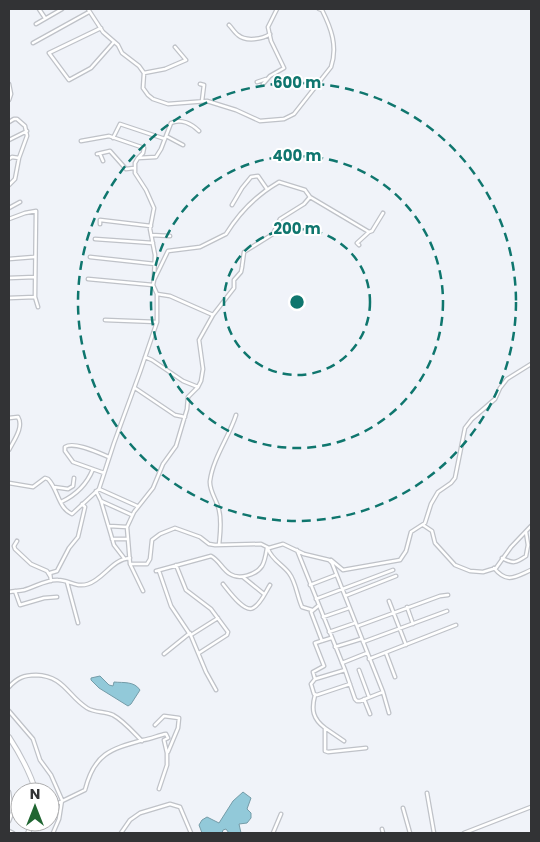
<svg xmlns="http://www.w3.org/2000/svg" width="540" height="842" font-family="Poppins,sans-serif">
<rect width="100%" height="100%" fill="#f0f3f9"/>
<path fill="#92c9d9" stroke="#759ca8" d="M100,676l9,9 4,1 1,-4c10,1 20,-1 26,8l-9,14 -3,2 -29,-18 -8,-8v-2z
M243,792l8,6 -4,11 4,4v5l-4,5 -8,1 2,9h-12l-3,-4 -3,1 -1,3h-20l-3,-8 3,-5 5,-3 12,6 14,-22z"/>
<g fill="none" stroke-linecap="round" stroke-linejoin="round">
<defs>
<path id="minor" d="M39,9l6,9
M88,9l15,23 15,13 4,8 17,13 5,7 -1,15 5,7 5,4 15,5 39,-3 29,9 24,11 24,-2 10,-5 37,-47c7,-21 0,-39 -9,-57l-3,-1
M36,24l26,-15
M229,25c3,3 6,8 9,10 8,7 25,4 32,-1
M101,28l-52,25 20,27 22,-12 23,-26
M33,43l56,-31
M144,73l21,-4 21,-9 -11,-13
M257,82l9,-3
M9,84l2,10 -2,6
M200,84l4,1 -2,16
M263,84l7,-8 14,-8 -13,-27 -3,-14 9,-18
M9,122l5,-3h3l8,7 2,10 -8,22 -4,21 -6,6
M166,136l17,9
M113,138l7,-14 45,15
M9,140l18,-9
M81,141l28,-5 35,12 -1,5 -4,4
M97,154l13,-3 16,18 8,-1
M100,154l3,7
M9,159l3,-2 7,1
M232,205l10,-17 9,-11 7,-1 9,13
M9,208l11,-6
M9,219l16,-6 11,-2 -1,86 3,10
M100,224v-4l51,6
M151,235l19,1
M95,239l58,4
M359,245l-2,-2 12,-11
M90,257l65,7
M9,259l25,-2
M9,278l26,-1
M154,278l1,-23 -5,-26 4,-21 -8,-18 -11,-17v-10l3,-5 18,-1 5,-8 10,-26c10,-5 21,1 28,8
M88,279l65,6
M157,294l-4,-9 1,-5 14,-29 32,-4 26,-13c13,-21 32,-40 53,-52l26,8 5,7 59,35 3,-1 11,-18
M9,298l26,-1
M213,315l21,-27v-8l7,-8 1,-5 2,-15 29,-18 7,-15 24,-15 6,-7
M105,320l52,2
M145,357l7,3 31,21 15,6
M135,388l40,27 10,2
M9,418l9,-1c6,10 -4,23 -9,33
M104,473l-31,-11 -8,-11v-4c9,-6 34,6 44,10
M9,483l24,4 12,-9 3,1c10,10 10,29 24,35l27,-25 15,-46 26,-71 17,-50v-28l13,2 43,19 -14,25 4,29 -2,12 -3,6 -10,10 -1,12 -11,37 -13,18 -10,24 -19,24 -7,15 3,37h17l3,-5 2,-19 8,-6 15,-6 25,9 9,7 6,1 46,-1 8,4 14,-4 21,10 25,6 3,3 51,129 6,21
M54,487l14,2 5,-3 1,-8
M99,489l38,17
M96,491l5,10 13,44 10,13
M101,501l31,14
M61,502c15,-7 26,-18 32,-33
M423,525l9,6 3,12 20,22 15,6 13,1 13,-4 15,-21 20,-21
M109,526l18,1
M112,539h16
M17,541l-3,5 1,3 16,15 16,7 3,5
M219,545c1,-11 3,-23 0,-35 -2,-10 -10,-19 -9,-29 3,-23 19,-44 26,-66
M268,549c4,11 14,15 21,24 7,9 8,23 13,34l10,3
M297,550l48,120 10,29 2,2h3l23,-9
M502,558c11,6 14,5 24,-2l2,-11 -2,-13
M331,560l12,10 57,-10 6,-9 5,-19 14,-9 6,-19 7,-12 13,-9 4,-5 10,-50 7,-9 23,-20 5,-11 7,-9 24,-15
M130,564l13,27
M176,565l10,25 25,19 17,23 -1,3 -28,18
M494,568c13,16 21,9 37,2
M156,571l55,-15c8,4 11,13 19,18 9,6 26,1 32,-8 3,-5 4,-12 5,-18
M159,571l12,35 20,30 15,36 10,18
M243,577l21,17
M51,581l-1,-8 7,-2 12,-23 9,-11 7,-30 -3,-3
M67,582l11,41
M223,584c5,6 21,29 30,24 8,-4 13,-17 17,-23
M310,585l26,-10
M15,591l5,14 24,-7 13,-1
M9,592c5,-1 10,-1 15,-2 11,-3 23,-11 34,-10 11,0 18,8 30,4 16,-5 24,-25 42,-26
M345,596l51,-20
M316,599l77,-29
M389,601l17,44
M318,606l-7,6 11,29
M407,607l6,17
M323,617l26,-9
M358,626l82,-30 8,-1
M329,632l26,-9
M191,635l27,-17
M363,642l84,-31
M335,647l26,-8
M386,653l9,24
M164,654l26,-21
M369,659l87,-34
M342,663l25,-10
M345,670l-30,9 -4,5 3,10 3,1 33,-11
M359,670l10,27
M315,679l-2,-7 11,-6 -9,-23 16,-5
M9,687c8,-9 15,-12 27,-12 28,1 31,20 51,33 8,5 17,3 26,7 11,6 20,17 29,26
M315,695c-4,15 -2,24 10,33v23l3,1 38,-4
M364,699l6,15
M9,711l24,28 7,21 11,15 11,25 -3,19 -6,14
M155,725l9,-9 15,2 -1,10 -10,24
M325,728l19,13
M9,792l3,21 -3,8
M427,793l7,40
M50,807l35,-17c9,-36 25,-41 58,-50 8,-1 16,-5 23,-6l2,4 -4,2 3,13v12l-8,24
M403,808l7,25
M382,829l1,4
M9,831l4,2
M121,833l9,-13 10,-7 30,-9 10,3 11,26
M273,833l8,-19"/>
<path id="tertiary" d="M464,833l67,-26"/>
<path id="primary" d="M9,737c11,17 21,35 27,55
M28,833l5,-11"/>
</defs>
<use href="#minor" stroke="#bfc2c8" stroke-width="5"/>
<use href="#tertiary" stroke="#bfc2c8" stroke-width="5"/>
<use href="#primary" stroke="#bfc2c8" stroke-width="6"/>
<use href="#minor" stroke="#fff" stroke-width="2.5"/>
<use href="#tertiary" stroke="#fff" stroke-width="2.5"/>
<use href="#primary" stroke="#fff" stroke-width="4"/>
</g>
<g fill="none" stroke="#0f766e" stroke-width="2.5" stroke-dasharray="9 6">
<circle cx="297" cy="302" r="73"/>
<circle cx="297" cy="302" r="146"/>
<circle cx="297" cy="302" r="219"/>
</g>
<circle cx="297" cy="302" r="8" fill="#0f766e" stroke="#fff" stroke-width="2.5"/>
<g font-size="15" text-anchor="middle" font-weight="bold" fill="#0f766e" stroke="#fff" stroke-width="4" stroke-linejoin="round" paint-order="stroke">
<text x="297" y="88">600 m</text>
<text x="297" y="161">400 m</text>
<text x="297" y="234">200 m</text>
</g>
<rect width="540" height="842" fill="none" stroke="#323335" stroke-width="20"/>
<g transform="translate(35 807)"><circle r="24" fill="#ffffff" stroke="#adadae"/>
<path d="M0-4L9 19L0 12L-9 19Z" fill="#206632"/>
<text y="-8" font-size="14" font-weight="bold" text-anchor="middle" fill="#323335">N</text>
</g>
</svg>
